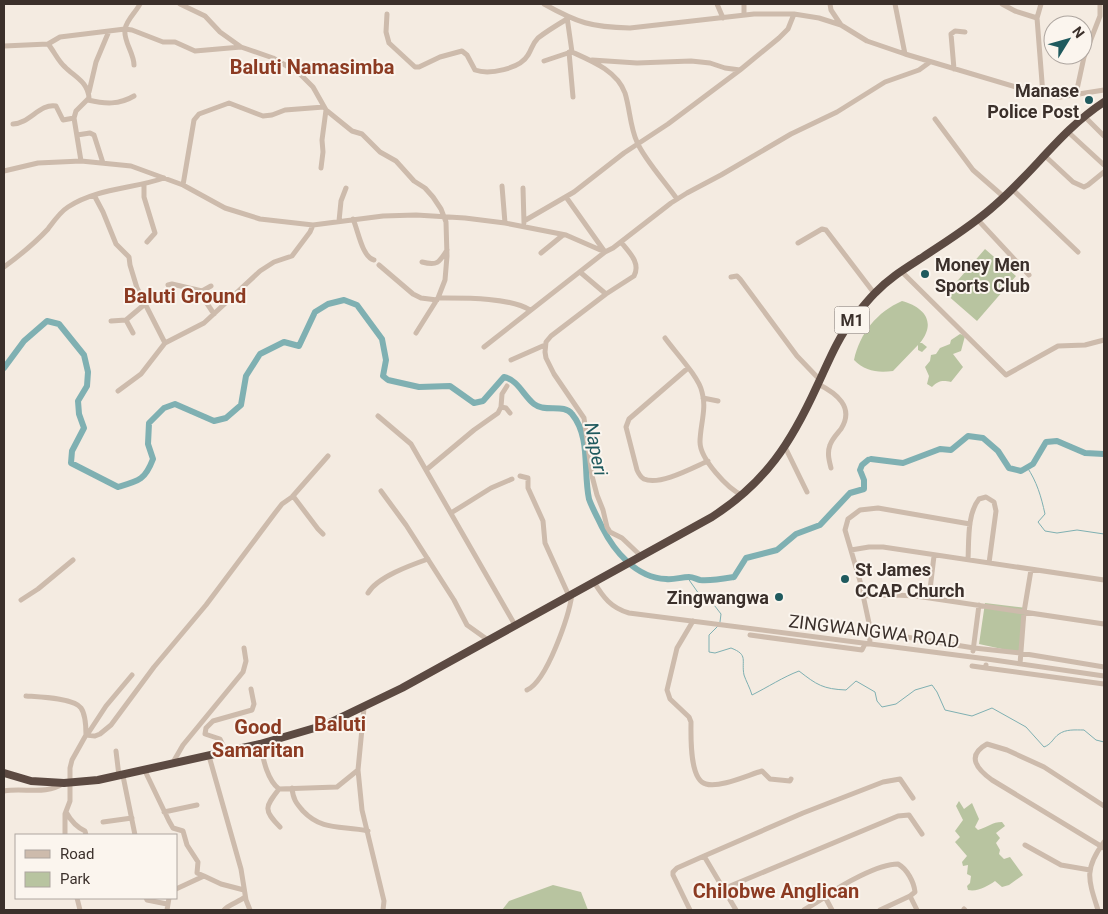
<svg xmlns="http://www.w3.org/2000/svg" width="1108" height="914" font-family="Roboto,sans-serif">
<rect width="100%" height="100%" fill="#f4ebe1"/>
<path fill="#b8c4a0" d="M985,249l31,27 -39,45 -31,-27z
M902,301c22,6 35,21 18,42h2l5,4 -5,5 -4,-2v-5l-25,26c-16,2 -28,0 -39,-11 6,-27 23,-48 48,-59z
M960,334l5,2 -4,15 -8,3 10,13 -12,15c-9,-2 -13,-1 -19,5l-5,-3 2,-8 -4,-9 5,-6 1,-6 5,-1 4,-6 10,-4 1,-4z
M985,603l42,5 -7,45 -41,-9z
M959,801l5,8 8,-6 7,16 -4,8 3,3c10,-3 14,-8 24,-8l3,4 -9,7 4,5 -4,5 4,7 -1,4 5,5 6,-2 13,18 -14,10 -7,2 -7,-6c-7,5 -17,11 -27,9l-1,-4 3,-3 1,-7 -4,-2 1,-9 -5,1 -1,-4 5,-6 -12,-14 5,-5 -5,-6 8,-11 -7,-14z
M553,885l28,7 7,18h-86l7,-9z"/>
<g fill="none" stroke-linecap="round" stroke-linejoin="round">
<path stroke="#7fb0b2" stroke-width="1" d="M1027,467c10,15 14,29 18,47l-7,8 7,9 12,2 20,-3 27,4
M687,577l12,17 12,7 10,13 -1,8
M718,626l-9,9v17l6,1 16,-5c18,7 10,12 13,27 2,6 6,13 8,20 16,-8 31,-18 47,-24 18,14 24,18 47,19l10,-9 19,11 2,9 5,6 14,-3 19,-14 17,-5 5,7 8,18 27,6 20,-8 34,19 18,20c8,-3 9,-9 15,-13 7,-5 16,-4 25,-4l12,10 8,2"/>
<path stroke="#7fb0b2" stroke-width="6" d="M4,368l20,-27 23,-20 12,3 25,31 4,17 -1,14 -9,15 1,13 5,14 -12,23 -1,12 47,24c21,-6 27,-7 35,-28l-5,-15 1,-21 15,-15 11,-4 39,17 12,-3 15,-13 5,-29 14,-22 24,-12 15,4 16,-34 13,-8 16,-4 13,5 25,34 4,21 -3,16 5,4 31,7 31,-1 24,17 9,-2 21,-24c14,3 19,18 30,27 11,9 30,-1 38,10 19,23 11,58 17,85 3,9 9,19 13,28 12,24 34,51 64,52 8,1 15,-2 23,-2 4,0 7,2 11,3 11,1 22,-1 34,-3l12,-19 31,-8 19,-16 24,-9 30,-32 14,-4v-9l-4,-10 2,-5 6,-5
M871,459l32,4 37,-14 11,1 17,-14 15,2 15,13 11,17 12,3 12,-7 13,-22 11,-1 28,12 19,1"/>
<path stroke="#cdbbac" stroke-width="5" d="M180,4l25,12 15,16 21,15 32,11 26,15 14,14 13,23 26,21 10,3 18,18 16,9 18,20 11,7 8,9 8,12 5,13 1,34 -2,24 -7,18 -22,35
M544,4c34,19 47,23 86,24l124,-14h40l25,4 22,7 26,16 38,13 138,41 17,2 44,-7
M717,4l6,14
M830,4l1,6 10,15
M895,4l10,50
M1002,4l13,7 22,7
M1041,4l-4,14 6,77
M387,14l-1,18 3,11 26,24h4l21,-10 22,-6 5,4 8,15c14,5 45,-1 53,-15 4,-6 4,-11 10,-17 9,-7 19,-13 29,-19
M744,15v-11
M567,17l5,35c20,9 45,19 53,41 5,16 5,34 12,49 7,17 29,41 40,57
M48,44l12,-7 65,-8 7,1 31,12h12l20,9 46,-4
M4,46l44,-2c6,7 10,17 17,23 10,10 23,15 24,31l-13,13 -2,7 7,43
M569,52l4,45
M592,60l45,3 54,-2 19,2 15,5 15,2
M544,61l27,-9
M134,65c0,-12 -11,-24 -9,-36 2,-10 11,-17 15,-25
M954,69l-3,-35 4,-3 10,1
M89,92l7,-30 13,-31
M1076,94l8,-37 16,-41v-12
M88,100c17,4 31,5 46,-4
M1084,116l20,20
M935,119l38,51 31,27
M13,124c16,0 27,-21 43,-18l7,14 11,-2
M1067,131l37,34
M77,135l13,-2 4,2 9,28
M1044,155l29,27 11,5 4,-2 16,-13
M321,168l2,-16 -1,-12 4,-30
M4,171l34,-8 43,-2 50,5 52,19 42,23 35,11 53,6 70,-9 33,-1 49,3 40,5 61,12 39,17 8,-4 58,-45 16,-10 34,-18 70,-41 46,-22 48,-30 34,-12 11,-8
M144,185v12l11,36 -8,9
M183,185l11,-65 5,-6 30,-11 34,13 9,-1 13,-5 39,-3
M502,186l3,37
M523,188l1,35
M1012,189l66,63
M94,195l9,17 13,32 13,13 1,8 7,23 28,55
M353,219c5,11 9,38 21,41
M977,219l52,56
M339,221l2,-20 5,-13
M524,221l50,-29 50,-39 44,-29 72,-54 39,-32 9,-9 6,-15
M621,242c8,10 20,21 13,34l-28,18 -55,42 -5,6 -1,10 1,6 8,16 30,44 8,58 5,19 6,15 4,17 3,5 12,6 19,18
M798,243l24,-14 4,1 48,63
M541,253l22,-18
M422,262c15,4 17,1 25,-12
M379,265l34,29 8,4 16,2
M4,267c15,-11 31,-24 44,-38 6,-8 12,-17 20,-22 29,-19 65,-18 96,-29
M901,271l105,104 52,-29 27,-1 19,-5
M580,272l26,22
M731,277l6,-1 3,3 57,77 23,24
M168,285l4,-1 30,7 9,-5
M202,291v5l12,18
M438,298c25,0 71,-1 92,12
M126,320l7,13
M111,321l15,-1 19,-16
M665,338c10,14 34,39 37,54 5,16 -2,34 -2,50 0,17 28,47 42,53
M484,347l121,-95 -39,-55
M511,360l34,-15
M688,368l-59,51 -3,8 11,43c2,4 3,7 7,9 16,7 50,-12 64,-18
M818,384c18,9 37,23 23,45 -4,5 -9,10 -11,16 -3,8 -1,15 1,23
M118,391l23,-17 24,-31 39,-20 56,-52 14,-9 18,-6 18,-24 3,-7
M703,398l15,3
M501,407l5,1 4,5
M378,416l33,28 104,181
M785,447l22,45
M426,470l48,-40 24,-17 3,-6 1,-13 5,-8
M520,476l8,2v10l15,33 2,22 24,53
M381,491l25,34 48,75 13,25 21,15
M293,496l25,33 5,5
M451,513l40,-25 21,-9
M851,550l18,-3h14l221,33
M968,560c1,-19 -1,-46 11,-61l7,-2 8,5 2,9 -7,52
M594,582c9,15 17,26 35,31l358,46 117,17
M368,593c9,-16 43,-28 60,-34
M863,596l31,-1 22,1 188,28
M929,598l5,-42
M21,600l17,-11 35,-29
M693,621l-16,27 -10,42 3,9 19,18 2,5c0,13 -2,58 15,62 14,4 42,-9 56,-13l8,8 20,2 1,-2
M869,631l105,17 46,5 84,14
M750,635l112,15 3,-6
M870,644l-1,-21 -9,-42 -15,-51 3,-11 12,-9 18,-2 92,16
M973,651l6,-46
M1020,664l4,-52 7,-42
M972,666l14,2v-3
M986,668l118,16
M527,690c20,-9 42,-74 45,-96
M26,696c13,1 48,2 55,12 5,7 5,19 5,27
M364,708l-6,62 4,40 22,91 -1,9
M87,735l19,-29 26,-31
M260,744c3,14 7,36 19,45l58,-2 21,-17
M116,751l3,25
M226,752l-6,-13 -15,-5 1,-6 7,-7 39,-11 2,-6 -3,-15
M209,756l32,113 5,31 4,10
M172,764l11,-19 60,-73 3,-11 -2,-13
M145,771l24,50 4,7 10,3 4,14 11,17 -1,11 7,3
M123,776l12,59
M292,788c1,11 4,15 11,23 20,21 40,14 65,20
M279,789c-14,18 -16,21 1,38
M4,791c20,-4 41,5 60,-8
M1104,806l-60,-39 -37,-17 -20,-6c-22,12 -9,26 5,36l112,68
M66,812c5,9 10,15 19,19l1,4
M164,812l33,-7
M103,822l29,-4
M65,835v-21l5,-13v-33l2,-8 14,-25 9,1 5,-2 11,-9 43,-58 52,-62 69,-92 7,-9 10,-7 36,-41
M1025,845l36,20 29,5
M704,856l99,-43 80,-31 17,-3 13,19
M176,889l28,-13 17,8 23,6
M723,889l175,-73 11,-1 13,19
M910,896l7,14
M77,898l3,12
M146,898l1,2 20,4
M964,909l1,1
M167,910l2,-12
M224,910c5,-6 15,-8 21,-13
M690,910l-17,-35v-3l4,-4 27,-12 32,54
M804,910l21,-13
M832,910l-7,-13c16,-12 53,-33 73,-33 9,5 16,18 17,28l-5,4 -30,14
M1098,910c-10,-31 -14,-41 6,-68"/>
<path stroke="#5c4a42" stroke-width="8" d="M4,773l27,8 33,2 34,-3 162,-36 65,-19 77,-37 310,-171c54,-35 79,-74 105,-131 11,-23 20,-47 36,-67 7,-9 14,-18 22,-26 14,-15 31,-25 48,-36 24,-16 50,-32 71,-51 39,-33 67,-76 110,-104"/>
</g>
<g fill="#1f5a5e" stroke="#fbf5ee" stroke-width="2">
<circle cx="1089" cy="100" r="5"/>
<circle cx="925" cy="274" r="5"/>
<circle cx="845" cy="579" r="5"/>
<circle cx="779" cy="597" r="5"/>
</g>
<g text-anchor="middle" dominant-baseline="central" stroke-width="4" stroke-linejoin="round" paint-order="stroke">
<rect fill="#fbf5ee" stroke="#756b66" stroke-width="1" x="834.5" y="306.5" width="35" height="27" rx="4"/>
<g font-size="16" font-weight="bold" fill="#3b302b">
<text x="852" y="320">M1</text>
</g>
<g font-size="18" font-weight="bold" fill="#3b302b" stroke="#fbf5ee" text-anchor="end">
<text x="1079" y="90">Manase<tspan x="1079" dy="21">Police Post</tspan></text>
<text x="935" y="264" text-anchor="start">Money Men<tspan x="935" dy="21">Sports Club</tspan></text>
<text x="855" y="569" text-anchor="start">St James<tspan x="855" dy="21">CCAP Church</tspan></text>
<text x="769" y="597">Zingwangwa</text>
</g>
<g font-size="18" fill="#3b302b" stroke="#fbf5ee">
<text transform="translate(874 631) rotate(7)">ZINGWANGWA ROAD</text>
</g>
<g font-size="19" font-style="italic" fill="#1f5a5e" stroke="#fbf5ee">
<text transform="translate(596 449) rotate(79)">Naperi</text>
</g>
<g font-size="20" font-weight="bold" fill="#8c3b22" stroke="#fbf5ee">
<text x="312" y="67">Baluti Namasimba</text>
<text x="185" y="296">Baluti Ground</text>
<text x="340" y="724">Baluti</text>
<text x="258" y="727">Good<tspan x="258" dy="23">Samaritan</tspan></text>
<text x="776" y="891">Chilobwe Anglican</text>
</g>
</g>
<rect width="1108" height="914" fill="none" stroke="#3b302b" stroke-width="10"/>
<rect x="15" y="834" width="162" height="65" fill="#fbf5ee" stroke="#aea6a0"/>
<rect x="25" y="850" width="25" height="8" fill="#cdbbac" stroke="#aea6a0"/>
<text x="60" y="859" font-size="15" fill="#3b302b">Road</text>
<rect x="25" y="872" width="25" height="15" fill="#b8c4a0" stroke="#aea6a0"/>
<text x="60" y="884" font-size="15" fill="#3b302b">Park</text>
<g transform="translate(1068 40) rotate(53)"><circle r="24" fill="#fbf5ee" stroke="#aea6a0"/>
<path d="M0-4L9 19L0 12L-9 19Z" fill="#1f5a5e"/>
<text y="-8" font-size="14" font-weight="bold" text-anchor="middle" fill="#3b302b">N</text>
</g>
</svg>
